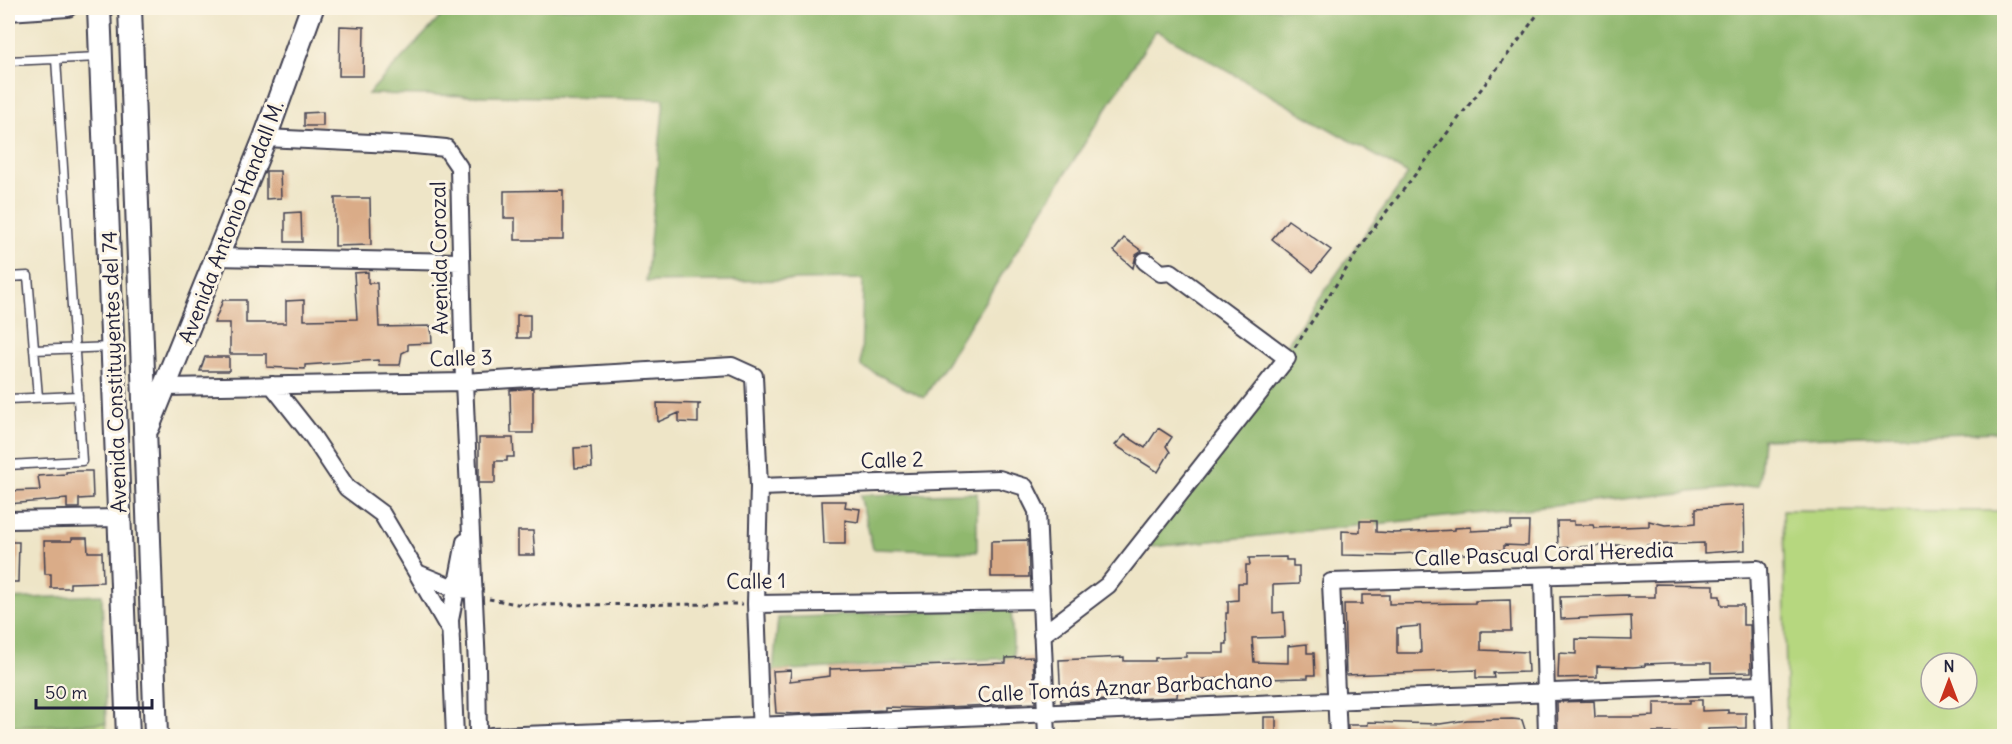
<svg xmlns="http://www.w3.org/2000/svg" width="2012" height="744" font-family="Delius,sans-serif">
<rect width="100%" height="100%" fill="#fcf5e5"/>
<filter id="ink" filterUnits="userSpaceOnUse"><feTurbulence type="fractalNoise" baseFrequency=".0167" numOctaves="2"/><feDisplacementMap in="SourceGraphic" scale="12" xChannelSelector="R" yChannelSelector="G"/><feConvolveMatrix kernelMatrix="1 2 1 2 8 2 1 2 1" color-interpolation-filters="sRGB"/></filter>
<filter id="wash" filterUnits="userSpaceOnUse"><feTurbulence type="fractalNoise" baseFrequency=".008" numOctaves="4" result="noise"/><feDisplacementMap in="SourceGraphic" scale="24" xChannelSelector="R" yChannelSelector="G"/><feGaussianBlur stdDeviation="1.35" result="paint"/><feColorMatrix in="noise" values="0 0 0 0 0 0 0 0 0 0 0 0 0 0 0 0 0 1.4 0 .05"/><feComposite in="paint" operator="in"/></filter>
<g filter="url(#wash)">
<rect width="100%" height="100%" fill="#eee5c7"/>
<path fill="#b6d77f" stroke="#6c7c5d" stroke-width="1.5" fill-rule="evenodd" d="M1783,510l221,1v225h-217zM1931,663h36v36h-36z
M106,723l1,13h-99v-9z"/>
<path fill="#90b86e" stroke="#596d54" stroke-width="1.5" d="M449,8h1555v424l-241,7 -4,46 -618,63 267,-374 -252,-144 -232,368 -63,-32 2,-87 -217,3 18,-183 -296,-5z
M977,493v59l-104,-3 -13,-54z
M102,595l4,128 -98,4v-128z
M1011,608l3,50 -241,13 5,-53z"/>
<g id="blocks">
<path fill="#daac88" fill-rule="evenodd" d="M340,26l24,1 -1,49h-24z
M323,112v14h-19v-13z
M266,171h14l1,27 -15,1z
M563,190v50h-48v-22h-11v-27z
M335,198h35l1,47 -36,1z
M301,212l1,30h-17v-29z
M1288,220l43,30 -18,22 -41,-33z
M1124,238l18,13 -6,4 -3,13 -19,-17z
M368,272v11h9l2,44 52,-1 1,17 -24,1v6l-6,3 -2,12h-21l-1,-5 -73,5v4l-38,-2v-13h-37v-31h-16l9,-23h23v23h40v-22l18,-1v20l53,-1 -3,-46z
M517,315h13v23h-13z
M205,357h24v14h-29z
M533,388v45h-22l-1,-43z
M657,403l44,1 -3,1v18l-19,-1v-9l-21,9z
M1158,428l14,9 -6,9 4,6 -12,20 -43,-27 10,-10 20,13z
M479,438h34l1,19h-7v4h-12v22h-16z
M591,447l1,20 -17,1 -1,-20z
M78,471h14l1,27 -14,1v9h-12v-9l-59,5v-13l32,-1 -2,-14 28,-2v-2z
M822,501h24l-1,6 15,2 -2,13 -13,-2v24h-21z
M1744,505l1,45 -41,3v-10l-57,2v2l-32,-2 -57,3 -1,-27h17v4h19l1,3 55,-2v-5l16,4 21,-1 10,-1v-15z
M1360,521h16v11l19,1 60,-3v-2l16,-1v4l40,-2v-7h18l-1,24 -24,-1v5l-15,1v3h-33v-2h-18l-43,2v2l-53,-1v-24l18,1z
M518,531h15l2,24h-17z
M72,538h15l1,14h14l1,30 -33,1v5h-19v-14h-6l-1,-33h28z
M1028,540l1,37h-38v-36z
M8,542h11l-1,40h-10z
M1286,557v3h7v6h6v18l-26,1v28l11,-1 1,25 -33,1 2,24 34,1v-17l19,-2v9h7l1,22h-7v3l-46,1v-3l-75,4 1,7h-10l-1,10 -116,5 -2,-42 65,-3v4h31v-3l31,-1v-4h38v-9h3l-1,-31h2v-12l10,-1v-17h8v-18h4l-1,-7z
M1655,584l59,1v11h6l1,9h22v20h7l1,47 -40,1v-10h-42l-24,1v2l-12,1 -36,-1v11l-39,1 1,-25 17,1v-15l56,1 -1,-24 -70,3 -1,-22 68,-2v2h27z
M1362,595h27v9l86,-1v-2l35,-1 1,31h-30v19l46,2 1,20 -35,1 1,5h-18v-8l-130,5 -2,-71h18zM1420,626l1,27h-24v-25z
M1033,657l2,46 -111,5 -39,-1v3l-91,4 -18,-1 -3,-42 18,-1 -1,11 40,-5v-7l176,-6v-5z
M1690,700h12v11l26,-1v3h18v15l-38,1v7h-32v-4h-23v4h-95l-1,-34 37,-1 1,16h40l19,-1v-13h36z
M1264,717h12v19h-12z
M1512,719l10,1 5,16h-179v-11h20v-3l72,2 27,-4z"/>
</g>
</g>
<g filter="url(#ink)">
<use href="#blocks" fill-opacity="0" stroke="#413f50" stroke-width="1.5"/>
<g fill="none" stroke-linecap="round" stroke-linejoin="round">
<defs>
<path id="lane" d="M8,61l92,-4
M8,277l20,-1 10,121
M34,350l78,-3
M8,399l70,-3
M8,465l74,-4 -26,-402"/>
<path id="street" d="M8,12l60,-4
M265,138l149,7 32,3 13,19 5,215 13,284 1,70
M216,257l245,5
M272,385l41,52 34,51 35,26 35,59 39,16 18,1
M166,387l298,-5 268,-16 22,10 5,111 -3,117 5,132
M759,487l240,-8 26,8 12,24 10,225
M8,520l111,-2
M417,573l34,59
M1543,577l4,159
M756,604l285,-4
M1042,635l66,-50 179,-227 -116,-86 -10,1 -16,-12
M455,736l-5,-116 15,-78
M491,736c424,-14 847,-39 1271,-51
M1338,736l-7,-154 427,-13 7,167"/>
<path id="secondary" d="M99,8l29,728
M130,8l26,728
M148,427l117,-289 47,-130"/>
</defs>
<use href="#lane" stroke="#413f50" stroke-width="11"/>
<use href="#street" stroke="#413f50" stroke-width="20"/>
<use href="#secondary" stroke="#413f50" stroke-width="26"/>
<path stroke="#413f50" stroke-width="3" stroke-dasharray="4.5 4.5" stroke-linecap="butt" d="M1295,347l75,-114 149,-193 23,-32
M489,599l34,6 220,-1"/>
<use href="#lane" stroke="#fff" stroke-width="8"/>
<use href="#street" stroke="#fff" stroke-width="16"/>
<use href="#secondary" stroke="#fff" stroke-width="22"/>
</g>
</g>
<g text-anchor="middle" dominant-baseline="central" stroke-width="6" stroke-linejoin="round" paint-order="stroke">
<g font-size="21" fill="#22223b" stroke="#fcf5e5">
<text transform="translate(231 222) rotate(-69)">Avenida Antonio Handall M.</text>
<text transform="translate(439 258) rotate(-91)">Avenida Corozal</text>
<text transform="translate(461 358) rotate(-2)">Calle 3</text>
<text transform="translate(114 372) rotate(-92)">Avenida Constituyentes del 74</text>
<text transform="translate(892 460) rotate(-2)">Calle 2</text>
<text transform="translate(1544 554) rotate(-2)">Calle Pascual Coral Heredia</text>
<text transform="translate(756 581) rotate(-1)">Calle 1</text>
<text transform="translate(1125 687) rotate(-3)">Calle Tomás Aznar Barbachano</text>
</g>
</g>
<rect width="2012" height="744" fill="none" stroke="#fcf5e5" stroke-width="30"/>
<g transform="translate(1949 681)"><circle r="28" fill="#fcf5e5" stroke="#a5a1a1" stroke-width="1.5"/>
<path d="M0-4.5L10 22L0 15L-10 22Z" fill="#c8321e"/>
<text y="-9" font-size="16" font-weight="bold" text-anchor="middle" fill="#22223b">N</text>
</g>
<path d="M36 699v9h116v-9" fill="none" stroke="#22223b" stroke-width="3"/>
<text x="45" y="699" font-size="18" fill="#22223b" stroke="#fcf5e5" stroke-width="4.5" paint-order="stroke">50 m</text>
</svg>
